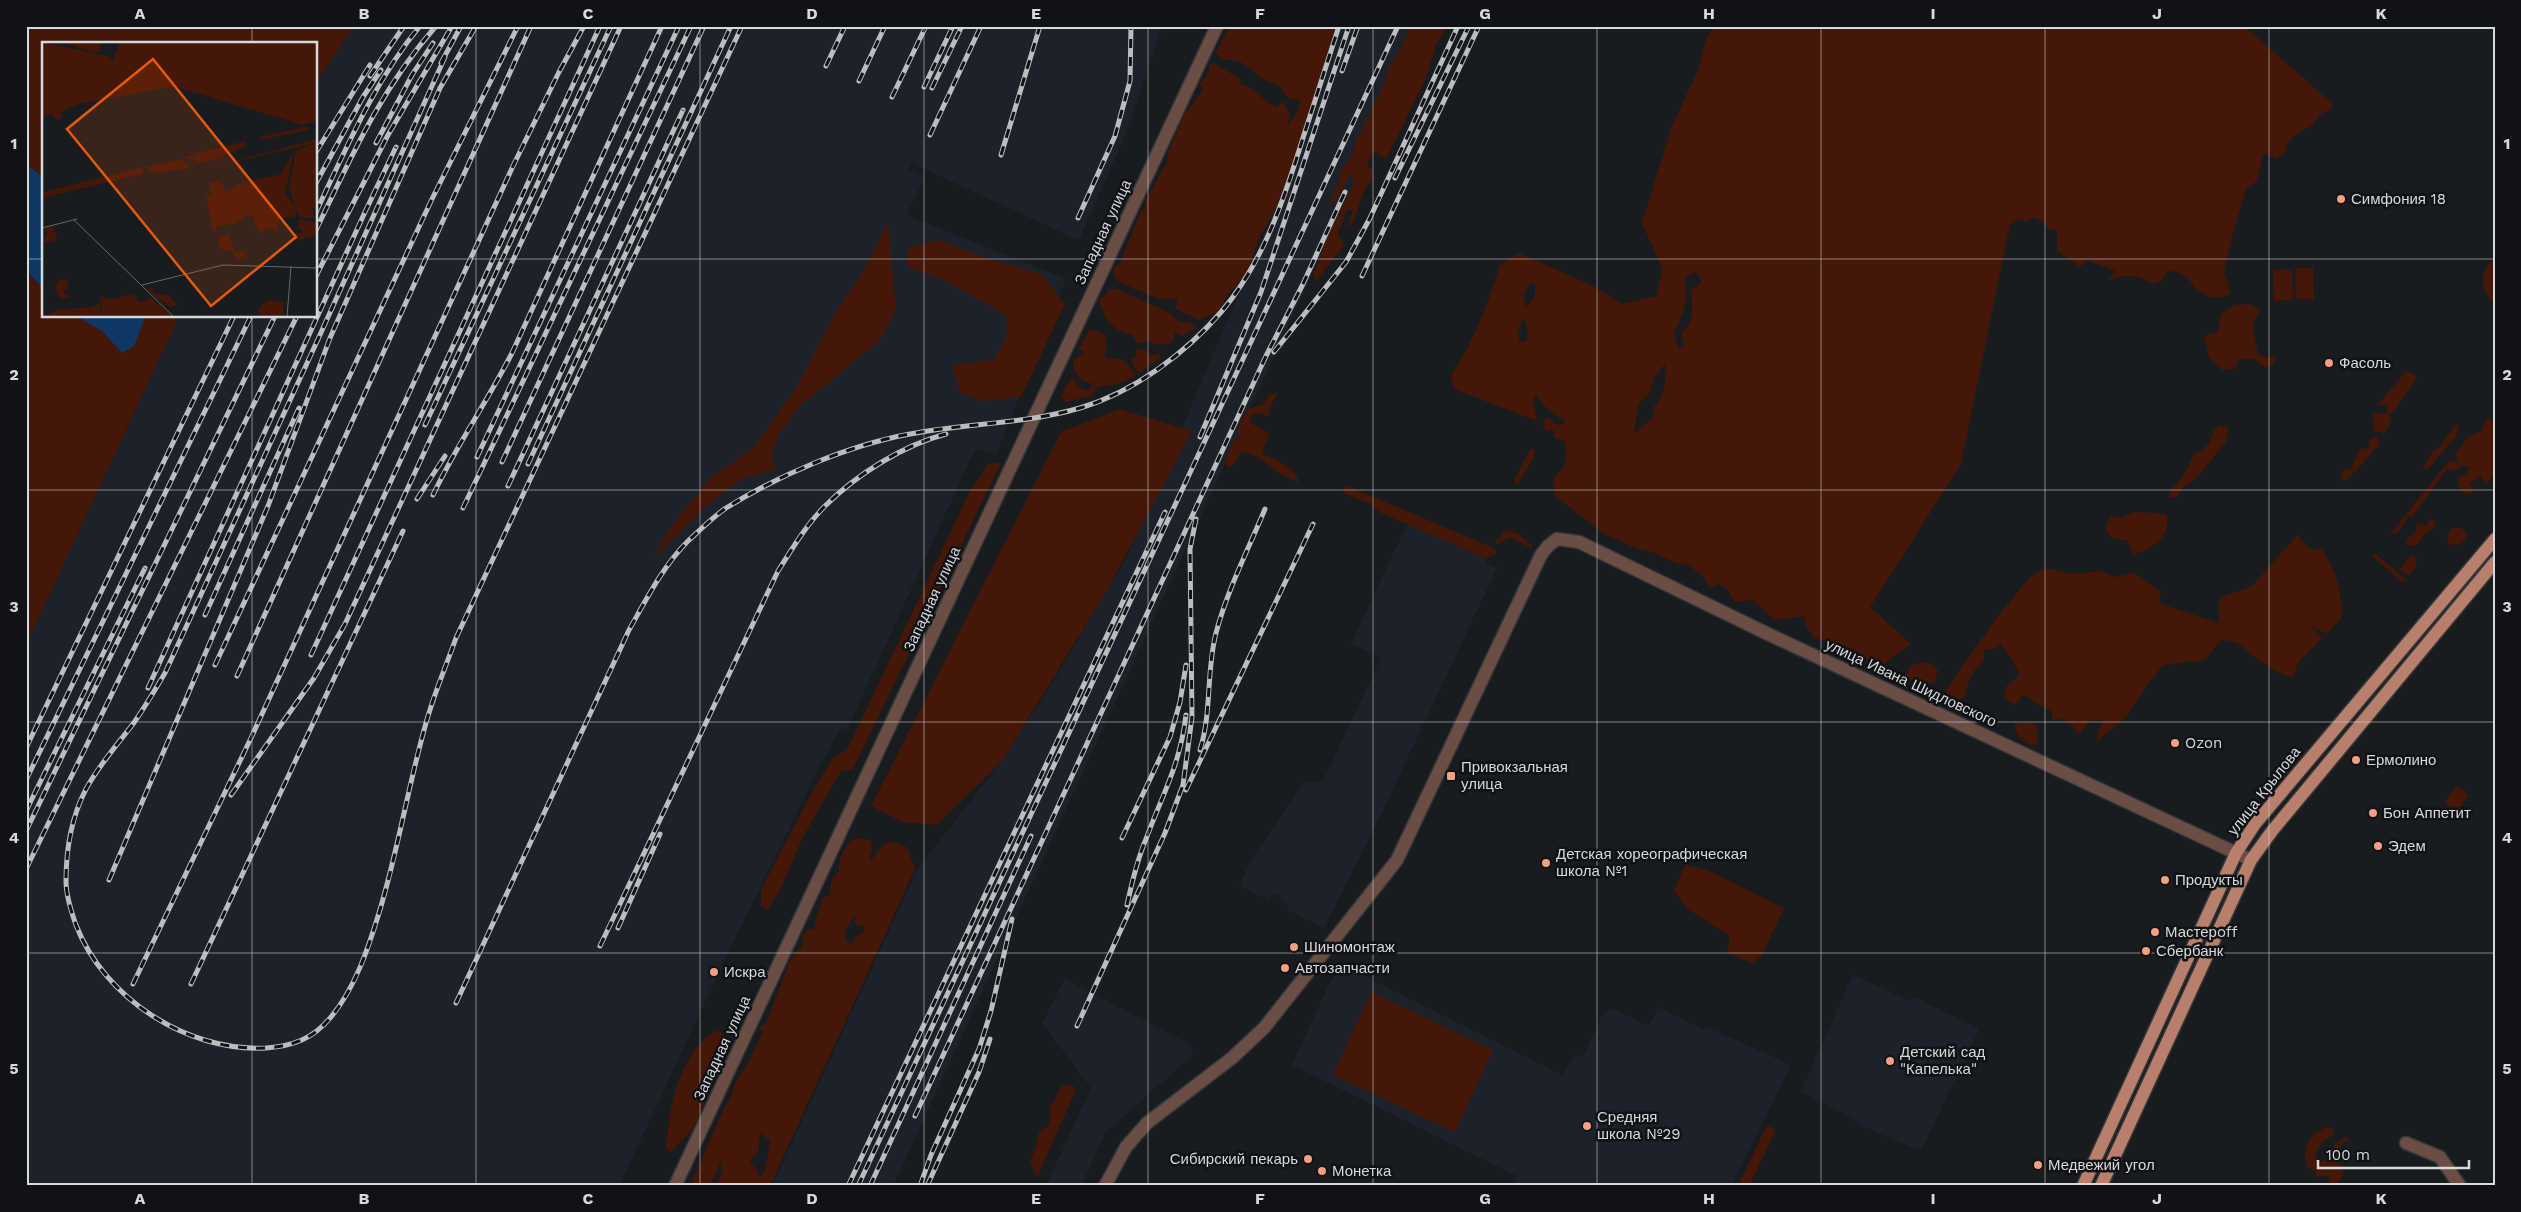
<svg xmlns="http://www.w3.org/2000/svg" width="2521" height="1212" font-family="'Work Sans',sans-serif">
<rect width="100%" height="100%" fill="#191c1e"/>
<path fill="#1d222a" d="M354,26h809l-41,117 -43,97 -168,-77 -2,7 16,7 -19,38 160,64 -70,176 -21,-6 -129,283 -7,-2 -23,44 -87,177 -110,235h-593v-541l153,-329h137v-234z
M1325,26h101l-533,1160h-121l146,-318 78,-99 46,-69 85,-143 141,-331z
M1407,524l78,34 2,6 10,4 -122,259 -51,101 -38,-19 3,-5 -10,-5 1,-4 -6,-3 -5,8 -30,-14 13,-28 52,-75 19,-2 58,-123 -30,-14z
M1342,965l221,110 12,-22 8,4 19,-42 10,-7 37,18 9,-19 45,22 4,-2 84,38 -60,121h-218l4,-10 -225,-111 37,-81z
M1853,975l57,26 4,-4 65,32 -58,122 -64,-27 -2,-5 -54,-27z
M1065,979l126,66 2,10 -87,77 -25,54h-35l45,-98 -49,-65z"/>
<path fill="#441708" fill-rule="evenodd" d="M26,26h328l-38,56v-38h-272v134l-15,-12 -3,4z
M1229,26h106l-8,38 -7,9v14l-7,27 -3,-2 -33,94 -20,36 -9,30 -23,26 -6,13 -19,9 -25,-11 3,-10h-19l-42,-18 -4,-12 7,-6 21,-52 5,-2 -1,-8 22,-39 1,-10 18,-41c8,-6 9,-14 17,-20l-3,-7 9,-11v-8l5,-2 26,16 1,5c18,5 21,18 36,23l6,-6 7,15 -3,12 11,-18 2,-11h-9l-8,-7 -4,-7c-27,-5 -28,-28 -56,-25l-7,-7z
M1411,26h37l-11,16 -12,38 -38,78 -7,-2 -3,-5 -6,4 -4,9 5,5 1,9 -10,14 -9,29 -7,9 6,-21 -7,2 -8,23 6,11 -28,36 -3,-7 7,-14 4,-15 30,-63 -3,-8 -15,26 -7,6 14,-39 10,-12 2,-11 31,-64 2,-12 10,-14z
M1714,26h530l89,78c-3,7 -6,7 -12,10 -4,3 -6,9 -10,12 -13,8 -24,11 -26,27l-8,6 -14,-6 -6,28 -11,8 -13,44 -9,39 7,22 -13,4 -8,-1 -15,-9 -7,-10 -18,-9 -8,11 -8,4 -15,-7 -13,-1 -18,4 8,-9 -29,-11 -7,7 -23,-16v-22l-8,1 -6,-8 -11,-5 -5,5 -10,-3 -7,5 -49,240 -91,143 41,37 -27,20 -16,-4 -22,-13 -31,-9 -9,-11 -2,-11 -30,4 -21,-20 -19,2 -6,-12 -9,-6 -10,4 -5,-11 -18,-14 -8,1 -23,-11 -20,-5 -31,-14 -49,-38 -2,-19c15,-9 15,-21 11,-37l-9,-2 -2,-8 -7,1 -3,-7 2,-5 4,-1 8,7 8,-2c-9,-12 -18,-9 -28,-28l-4,3 4,23 -83,-32 -3,-14c22,-32 38,-73 49,-110l19,-12 74,33 29,18 35,-8 5,-28 -20,-45 29,-95 27,-58 8,-31zM1696,272l6,10 -11,8c1,17 5,31 -10,42l3,14 -6,3 -4,-17c10,-17 14,-36 11,-56zM1530,283h5v14l-10,11 -1,-14zM1525,318l3,17 -2,7h-6c-3,-11 -3,-16 5,-24zM1665,364c3,13 -2,36 -12,44v9l-19,17 4,-29 12,-13 4,-15z
M888,222l8,89 -17,30 -77,63 -24,31 -7,22 5,12 -34,10 -30,22 -58,56 11,-22 23,-30 25,-29 40,-28 45,-63 37,-72 31,-46z
M939,240l50,19 52,15 24,30 -44,93 -38,4 -23,-8 -8,-27 43,-7 12,-24 -1,-20 -64,-36 -35,-12 1,-19z
M2494,258h1v46c-16,-13 -16,-33 -1,-46z
M2295,268h18l1,31h-18z
M2292,269l1,31 -19,1 -1,-31z
M26,270l18,19v27h32l26,15 20,22 22,-33 -2,-4h37l-153,329z
M1117,289l53,24 8,8 12,2 6,5 -14,8 -7,-4 -1,8 -8,5 -7,-3 -4,4 -6,-5 -12,2 -4,-8c-21,-4 -29,-16 -34,-36l6,-3 3,-6z
M2249,304l11,6 -8,15 6,30 17,3 -1,7 -8,3 -11,-9h-16l-4,10 -13,1 -13,-13 -5,-21 14,-4 3,-18 14,-9z
M1089,330l9,1 7,5 2,11 -3,8 4,4c15,-3 20,5 28,16 -11,8 -24,10 -37,11l-8,10 -25,6 -5,-6 11,-19 6,9 9,5 6,-7 -12,-4 -8,-11 1,-9 9,-7v-3h-5z
M1145,349l3,6 11,-1 2,3 -21,16 -5,-4 -4,-10 5,-2v-7z
M2405,372h5l8,5 -21,30 -8,8 2,6 -6,12 -11,-2 -1,-17 8,-1 4,2 3,-6 -2,-4 -9,1z
M1278,393l-10,18 2,4 -5,1 -5,-3 -7,1 -3,5 4,6 15,9 -7,19c14,8 33,12 37,30l-20,-10 -21,-16 -17,-6 -5,11 -8,6 -3,-7 8,-20 6,-3c-2,-9 2,-24 11,-29 5,-3 10,-3 15,-6l3,-8z
M1120,409l72,22 -86,161 -104,169 -65,64 -35,-3 -31,-16 190,-374z
M2488,416l7,9v49l-10,10 -5,-8 -11,8 5,8 -8,3 -7,-8 -1,-9 9,-4 2,-7 -8,-2 -6,6 -8,-2 -35,48 -5,-1 -2,8 -8,9h-6l58,-72 9,2 -3,-8 14,-19 13,-5z
M2456,424l3,2 -2,9 -30,35 -4,-2 11,-19h4z
M2220,425l8,3 -2,14 -31,38 -12,7 -6,10h-7l-1,-4 15,-19 11,-21c12,-4 15,-10 18,-22z
M2377,437l3,7 -34,37 -5,-1v-9l10,-2 9,-20 8,-1 2,-10z
M1535,449l-1,8 -17,28 -3,-5 16,-30z
M989,463h12l-148,306 -12,2 -38,66 -24,55 -11,18 -7,-4v-17l54,-102 19,-30 13,-7 123,-259z
M1345,485l144,61 7,4v5l-11,3 -104,-45 -10,-9 -28,-11z
M2134,512l25,1 8,2c3,24 -14,33 -34,40l-5,-14 -15,-3 -8,-9 5,-13 10,2z
M2431,519l5,3 -2,6 -9,5c-3,8 -7,13 -16,13l-3,-3 2,-6 7,-3 2,-11 9,3z
M2452,528h9l6,5 -2,7 -6,4 -11,1 -1,-9z
M2302,530l-4,6 12,13h12c15,25 19,39 20,68l-16,17 -15,-9 11,13 -25,26 -4,14c-13,-5 -25,-11 -36,-19 -14,-11 -14,-17 -34,-19l-5,3 -13,17 -42,5 -15,19 -23,34 -29,24 6,-22 -13,1 -10,13 -7,-9 -13,-7 -6,4 -2,-11 -28,-16 -8,10 -11,-7 2,-11 14,-13 -9,-16 -11,-14 -4,4 -12,2v11c-13,10 -17,23 -20,38l-23,-2 57,-81 31,-38 15,-10 30,6 27,-3 14,6 19,-4 27,19 -2,11 60,20v-25l33,-12z
M1509,531l8,2 14,11v4l-21,-11 -12,7 -4,-2 8,-6v-4z
M2376,554l31,26 -5,2 -30,-26z
M2411,555l6,3 -1,9 -7,8 -10,-5z
M1919,663h10l9,7 -3,11c-12,6 -18,3 -29,-5l4,-10z
M2027,722l10,3v19l-6,1 -9,-5 -7,-9v-7z
M2457,786l12,9 -13,16 -12,-9z
M857,838l14,3 1,9 -3,8 1,4 13,-17 7,-4 17,6 8,22 -145,317h-55l7,-12 -1,-13 -11,25h-20l35,-80c9,-7 6,-19 13,-28 11,-15 16,-28 24,-45l-2,-6 6,-4 24,-62 14,-18 -2,-8 5,-5 8,-2c-1,-10 6,-19 7,-30l8,-3c1,-12 -1,-15 9,-24 -1,-12 7,-28 18,-33zM855,915v10l9,2 1,6 -9,3 -3,8 -8,-4v-9zM760,1132l10,10 -5,28 -6,9 -1,-8 -8,-8 2,-6 6,-4z
M1685,864l25,7 74,37 -23,49 -9,6 -25,-10 3,-17 -41,-26 -15,-19z
M1371,992l122,58 -38,82 -122,-57z
M716,1030l8,5 4,13 -35,81 -22,23 -5,-4c4,-43 12,-92 50,-118z
M1062,1085l12,1 1,6 -38,85 -7,-16 6,-14 3,-16 11,-6v-17z
M1767,1125l9,5 -27,56h-11z
M2328,1126l4,2 2,7c-12,5 -17,12 -19,24l7,3c7,-6 15,-7 12,-18l13,-8 2,7 -5,-3 -10,22 10,5 -2,10 -8,9 -6,-1 2,-10 -14,2v-6l-8,-3c-8,-21 1,-33 20,-42z"/>
<path fill="#0f3764" d="M29,166l15,12v111l-18,-19v-100z
M76,316h66l2,4 -10,26 -12,7 -20,-22z"/>
<g fill="none" stroke-linecap="round" stroke-linejoin="round">
<defs>
<path id="minor" d="M2406,1143l34,14 20,29
M675,1186l542,-1160
M1105,1186l21,-39 21,-24 85,-65 32,-30 133,-168 144,-305 7,-9 9,-7 22,3 189,92 483,226"/>
<path id="major" d="M2083,1186l153,-333 19,-29 240,-285
M2101,1186l150,-326 21,-29 223,-269"/>
</defs>
<use href="#minor" stroke="#343638" stroke-width="15"/>
<use href="#major" stroke="#343638" stroke-width="15"/>
<use href="#minor" stroke="#6a4e45" stroke-width="12"/>
<use href="#major" stroke="#b97f6d" stroke-width="12"/>
<defs>
<path id="rail" d="M445,57l-126,280 -154,336c-10,17 -20,34 -32,51 -16,21 -34,41 -47,65 -14,27 -20,61 -20,92 0,14 5,30 10,44 28,73 111,127 190,123 27,-2 47,-9 65,-31 24,-29 37,-68 48,-104 19,-62 29,-127 47,-190 8,-29 20,-57 30,-85l286,-612
M441,63l20,-37
M826,66l19,-40
M1342,71l16,-45
M370,76l34,-50
M859,81l26,-55
M924,87l29,-61
M932,88l30,-62
M892,97l34,-71
M930,135l51,-109
M376,143l36,-68 21,-32
M316,152l54,-87
M1001,155l39,-129
M1395,178l74,-152
M316,183l47,-86 18,-27
M316,212c30,-63 59,-132 104,-186
M1078,218l37,-82 15,-55 1,-55
M316,230c36,-75 65,-141 120,-204
M316,276l72,-141 64,-109
M1362,276l117,-250
M1274,352l72,-90 24,-44 88,-192
M425,425l186,-399
M1200,437l61,-145 88,-266
M477,457l202,-431
M502,462l202,-436
M528,464l203,-438
M508,486l175,-376
M433,495c23,-49 54,-93 79,-142l150,-327
M417,499l28,-43
M463,508l228,-482
M205,615l94,-207
M311,655l289,-629
M215,665l217,-466 86,-173
M237,676l294,-650
M148,688l217,-476 31,-65
M26,748l208,-432
M1200,750c12,-38 6,-78 16,-117 11,-42 32,-83 49,-124
M26,780l225,-464
M1186,790l127,-266
M231,795l83,-117 31,-54 276,-598
M26,811l119,-243
M26,831l249,-515
M1122,838l48,-101 10,-35 6,-37
M26,869l271,-553
M109,880l159,-374 62,-168 110,-250 36,-62
M1127,905c5,-23 10,-45 19,-66 17,-46 34,-74 40,-124
M618,928l42,-94
M600,946l178,-375c14,-22 28,-46 47,-65 31,-31 78,-61 121,-72
M133,984l118,-246 262,-572 46,-94 25,-46
M191,984l212,-453
M456,1003l173,-373c17,-30 34,-64 59,-89 12,-11 25,-24 38,-33 53,-33 123,-63 184,-74 56,-11 115,-10 170,-26 54,-16 106,-55 142,-97 42,-50 62,-112 81,-173 12,-38 24,-75 36,-112
M1077,1026l88,-193 18,-48 9,-68 -2,-168 6,-30
M915,1116l351,-760 37,-72 42,-92
M848,1186l317,-674
M858,1186l540,-1160
M870,1186l161,-350
M920,1186l11,-31 48,-106 12,-38 21,-92
M927,1186l52,-114 11,-33"/>
</defs>
<use href="#rail" stroke="#bbbdbf" stroke-width="5"/>
<use href="#rail" stroke="#101215" stroke-width="3" stroke-dasharray="9" stroke-linecap="butt"/>
</g>
<path fill="none" stroke="#d8d9db" stroke-width="1" stroke-opacity="0.55" d="M252,26v18M476,26v1160M700,26v1160M924,26v1160M1148,26v1160M1373,26v1160M1597,26v1160M1821,26v1160M2045,26v1160M2269,26v1160M26,259h18M316,259h2179M252,316v870M26,490h2469M26,722h2469M26,953h2469"/>
<g fill="#f39f84" stroke="#101215" stroke-width="2">
<circle cx="2341" cy="199" r="5"/>
<circle cx="2329" cy="363" r="5"/>
<circle cx="2175" cy="743" r="5"/>
<circle cx="2356" cy="760" r="5"/>
<rect x="1446" y="771" width="10" height="10" rx="2.5"/>
<circle cx="2373" cy="813" r="5"/>
<circle cx="2378" cy="846" r="5"/>
<circle cx="1546" cy="863" r="5"/>
<circle cx="2165" cy="880" r="5"/>
<circle cx="2155" cy="932" r="5"/>
<circle cx="1294" cy="947" r="5"/>
<circle cx="2146" cy="951" r="5"/>
<circle cx="1285" cy="968" r="5"/>
<circle cx="714" cy="972" r="5"/>
<circle cx="1890" cy="1061" r="5"/>
<circle cx="1587" cy="1126" r="5"/>
<circle cx="1308" cy="1159" r="5"/>
<circle cx="2038" cy="1165" r="5"/>
<circle cx="1322" cy="1171" r="5"/>
</g>
<g text-anchor="middle" dominant-baseline="central" stroke-width="5" stroke-linejoin="round" paint-order="stroke">
<g font-size="15" fill="#d8d9db" stroke="#101215" text-anchor="start">
<text x="2351" y="199">Симфония 18</text>
<text x="2339" y="363">Фасоль</text>
<text x="2185" y="743">Ozon</text>
<text x="2366" y="760">Ермолино</text>
<text x="1461" y="767">Привокзальная<tspan x="1461" dy="17">улица</tspan></text>
<text x="2383" y="813">Бон Аппетит</text>
<text x="2388" y="846">Эдем</text>
<text x="1556" y="854">Детская хореографическая<tspan x="1556" dy="17">школа №1</tspan></text>
<text x="2175" y="880">Продукты</text>
<text x="2165" y="932">Мастерoff</text>
<text x="1304" y="947">Шиномонтаж</text>
<text x="2156" y="951">Сбербанк</text>
<text x="1295" y="968">Автозапчасти</text>
<text x="724" y="972">Искра</text>
<text x="1900" y="1052">Детский сад<tspan x="1900" dy="17">"Капелька"</tspan></text>
<text x="1597" y="1117">Средняя<tspan x="1597" dy="17">школа №29</tspan></text>
<text x="1298" y="1159" text-anchor="end">Сибирский пекарь</text>
<text x="2048" y="1165">Медвежий угол</text>
<text x="1332" y="1171">Монетка</text>
</g>
<g font-size="15" fill="#d8d9db" stroke="#101215">
<text transform="translate(1103 232) rotate(-65)">Западная улица</text>
<text transform="translate(932 599) rotate(-65)">Западная улица</text>
<text transform="translate(1911 683) rotate(25)">улица Ивана Шидловского</text>
<text transform="translate(2264 791) rotate(-52)">улица Крылова</text>
<text transform="translate(722 1048) rotate(-65)">Западная улица</text>
</g>
</g>
<g transform="translate(42 42)">
<rect width="275" height="275" fill="#191c1e"/>
<path d="M0,0l65,14 6,5 7,-19h197v79l-14,4 -130,-39 -94,18 -18,8 1,6 -6,2 -3,-6 -11,3zM19,0h38l2,6 -5,5zM262,85l9,2 -53,11 1,-3zM275,97v70l-5,-1 2,10h-14l-11,-30 7,-37 20,-8 -108,25zM203,99l2,5 -36,15 -11,2 -15,-6 6,-2 1,5 2,-6 23,-6 2,8 -1,-8zM252,109l-9,42 12,16 -3,9h-15l-1,12 -7,-2 -12,5 -8,-19 -19,10 -15,2 -1,5 -3,-1 -6,-27 -1,-6 5,-2 -2,-12 12,-2 5,12 13,-9 42,-10zM141,117l7,9 -34,5 -10,-3v-3zM100,125l1,7 -101,24 2,-6zM257,177l18,4v15l-12,-1 -3,4 -6,-3v-4l8,-2 -6,-4zM11,184l4,14 -15,3 5,-9 -1,-6zM172,194h15l6,15 12,1 -2,5 -9,2 -2,-7 -14,-3 -2,-9 3,-3zM18,237l7,1 2,10 -6,-1 3,7 3,-2 2,4 -12,1 -4,-13zM111,245l1,6 14,2 10,10 -8,2 -10,-8 7,8 -20,-18zM90,252l8,9 11,-5 22,19h-70l-3,-20 12,2zM227,258l14,2v15h-24v-10zM57,261l3,14h-60l15,-7 35,-3z" fill="#441708"/>
<path fill="none" stroke="#65686a" stroke-width="1" d="M32,178l100,97M0,186l35,-9M100,243l81,-20 94,3M245,275l4,-51"/>
<path fill="#e8590c" fill-opacity="0.15" stroke="#e8590c" stroke-width="2.5" d="M111,17l143,178 -85,69 -144,-177z"/>
<rect width="275" height="275" fill="none" stroke="#d8d9db" stroke-width="2.5"/>
</g>
<rect width="2521" height="1212" fill="none" stroke="#101215" stroke-width="55"/>
<path d="M2318 1160v8h151v-8" fill="none" stroke="#d8d9db" stroke-width="2.5"/>
<text x="2326" y="1160" font-size="15" fill="#d8d9db" stroke="#101215" stroke-width="4" paint-order="stroke">100 m</text>
<rect x="28" y="28" width="2466" height="1156" fill="none" stroke="#d8d9db" stroke-width="2"/>
<g font-size="16" text-anchor="middle" font-weight="bold" fill="#d8d9db">
<text x="140" y="19">A</text>
<text x="364" y="19">B</text>
<text x="588" y="19">C</text>
<text x="812" y="19">D</text>
<text x="1036" y="19">E</text>
<text x="1260" y="19">F</text>
<text x="1485" y="19">G</text>
<text x="1709" y="19">H</text>
<text x="1933" y="19">I</text>
<text x="2157" y="19">J</text>
<text x="2381" y="19">K</text>
<text x="14" y="149">1</text>
<text x="2507" y="149">1</text>
<text x="14" y="380">2</text>
<text x="2507" y="380">2</text>
<text x="14" y="612">3</text>
<text x="2507" y="612">3</text>
<text x="14" y="843">4</text>
<text x="2507" y="843">4</text>
<text x="14" y="1074">5</text>
<text x="2507" y="1074">5</text>
<text x="140" y="1204">A</text>
<text x="364" y="1204">B</text>
<text x="588" y="1204">C</text>
<text x="812" y="1204">D</text>
<text x="1036" y="1204">E</text>
<text x="1260" y="1204">F</text>
<text x="1485" y="1204">G</text>
<text x="1709" y="1204">H</text>
<text x="1933" y="1204">I</text>
<text x="2157" y="1204">J</text>
<text x="2381" y="1204">K</text>
</g>
</svg>
